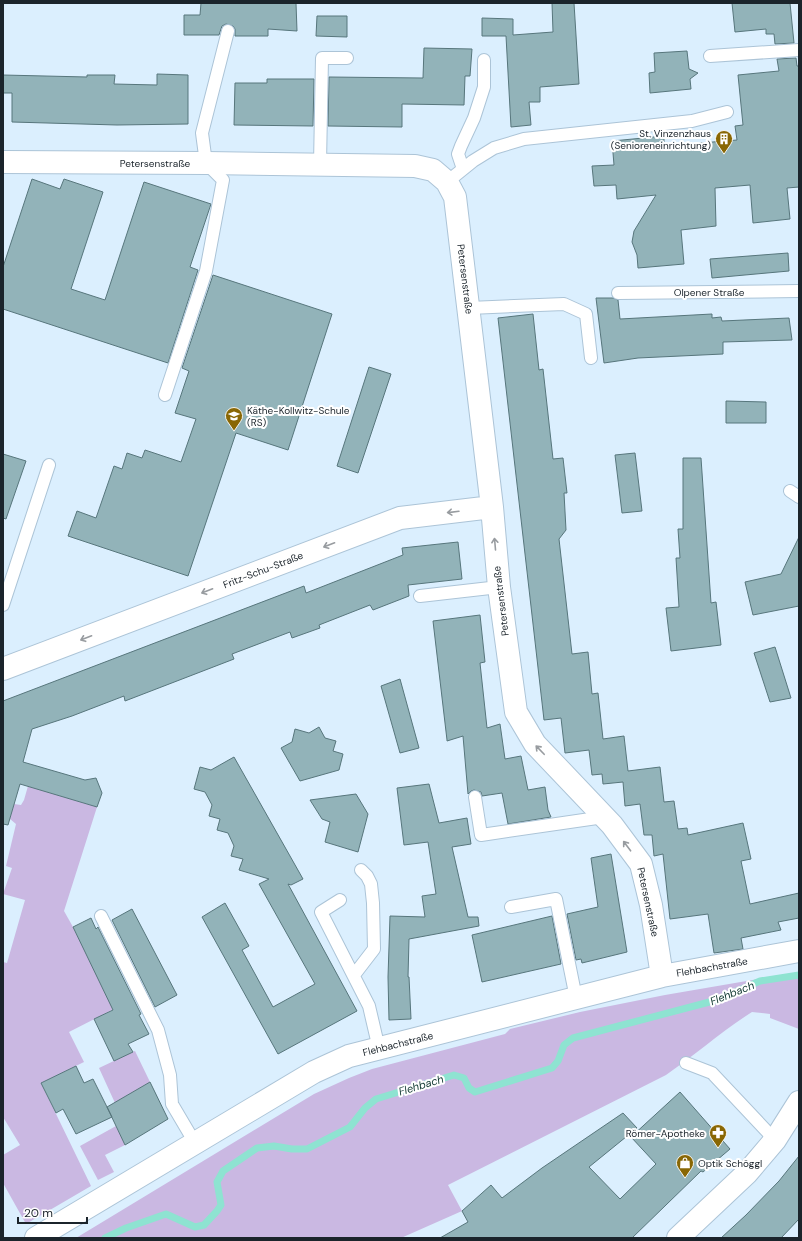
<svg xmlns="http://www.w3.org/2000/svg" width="802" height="1241" font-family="'DM Sans',sans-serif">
<rect width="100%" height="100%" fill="#dbeffe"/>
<path fill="#cab8e2" d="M28,786l69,21 -33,104 9,16 41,82 -45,23 15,30 -43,21 50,103 -65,38 -23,-41v-28l17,-10 -17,-28v-155l4,1 18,-63 -22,-6 9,-26 -6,-2 10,-42 -6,-5 4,-15 7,1 3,-5z
M799,972v57l-29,-11v-4l-18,-2c-30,19 -57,43 -86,63l-218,110 14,26 -61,27h-325l238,-144 35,-16 23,-9 133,-35 5,-5 70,-17 85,-17z
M135,1051l15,31 -35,21 -16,-35z
M116,1126l9,19 -20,10 9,17 -16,8 -18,-34z"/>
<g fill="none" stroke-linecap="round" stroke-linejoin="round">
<path stroke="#8ee3d1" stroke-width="7" d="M105,1238l21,-10 40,-14 29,13 9,-2 13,-14 4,-6 -4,-23 6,-11 34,-23 17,-2 18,3h15l43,-22 15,-19 11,-9 78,-24 10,3 5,10 6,4 77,-24 6,-7 6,-16 9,-7 144,-38 43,-19 39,-6"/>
</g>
<path fill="#92b3b9" stroke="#57767c" d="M201,3h95l1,28 -29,-2v7h-33v-7l-2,-3 -7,-2 -4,2 -3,9h-35v-20h16z
M552,3h22l5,81 -39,3v15h-11l2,23 -20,2 -5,-91h-24v-18l31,1v16l40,-3z
M732,3h58l4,40 -19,1 -1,-10h-8v-5l-31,3z
M317,16h30v21l-31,-1z
M424,48l48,1 -2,27h-5l-1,29 -62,-1v23l-74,-1 1,-49 94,1z
M687,51l2,18 9,4 -8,6 1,10 -41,4 -1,-20 6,-1 -1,-19z
M796,58l1,8h2v121l-12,1 3,31 -37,4 -3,-38 -35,3 1,38 -35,4 3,34 -46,4 -1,-13 -5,-13 2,-11 22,-36 -39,4 -1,-14 -22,1 -2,-20 22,-1 -2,-24 52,-5v10l73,-6 -2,-14 8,-1 -5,-50 41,-4 -2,-12z
M157,74l31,1v49l-71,1 -105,-3v-29h-9v-18l84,2v-2h28l-1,9 43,1z
M267,79h47l-1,47 -79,-1 1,-42h32z
M32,179l28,10 4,-10 39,13 -32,97 34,11 39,-118 67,22 -21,63 8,3 -30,93 -165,-54v-42z
M788,253l1,18 -77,7 -2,-19z
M213,275l119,39 -44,136 -52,-17 -48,143 -120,-40 9,-25 19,7 18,-52 8,3 5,-16 15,5 3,-8 36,12 15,-43 -21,-6 14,-42 -7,-3z
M596,298h17l5,2 2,19 92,-5v4l9,-1 1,4 67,-3 3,22 -69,2v12l-85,4 -34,5z
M533,314l6,56 4,-1 10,90 10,-1 4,35h-3l2,37 -7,9 13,115 16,-2 4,42 6,-1 5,46 21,-3 4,35 32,-4 4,35 10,-1 4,28 9,-1 1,7 55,-12 8,36 -10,2 9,43 49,-11v25l-21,4 3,8 -40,8 2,11 -29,4 -6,-39 -38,5 -7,-65 -9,2 -2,-21h-8l-4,-31 -15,2 -2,-24 -20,2 -1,-10 -10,1 -3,-25 -24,3 -4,-35 -17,2 -46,-402z
M369,367l22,7 -33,99 -21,-7z
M726,401l40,1v21h-40z
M635,453l7,58 -20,2 -7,-58z
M3,454l23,7 -20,58 -3,-1z
M683,458h18l10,145 5,-1 5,43 -50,6 -5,-43 13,-1 -3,-49h4l-2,-29h5z
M799,537v69l-46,9 -8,-33 36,-8z
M458,542l4,37 -54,6 1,11 -36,14 -3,-5 -51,20 1,3 -28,10 -2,-6 -58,22 2,5 -109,42 -1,-5 -52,20 -40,13 -9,33 62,18 11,-2 6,15 -5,14 -77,-23 -12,41 -5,-1v-123l301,-115 2,7 97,-38 -1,-7z
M480,615l5,47 -5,1 7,65 13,-4 5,35 16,-3 7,34 17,-3 3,23 3,7 -43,7 -6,-31 -20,3 -1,-4 -7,-2 -3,1 -3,3 -5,-58 -16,5v-1l-14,-119z
M775,647l16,51 -21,4 -16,-49z
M400,679l19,69 -19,5 -19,-67z
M319,727l6,11 11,3 -3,10 10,3 -4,16 -39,11 -19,-33 11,-6 3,-13 14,4z
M234,757l69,122 -12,6 -3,-1 69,127 -79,43 -76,-137 23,-14 24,43 -7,4 31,57 42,-23 -56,-100 10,-5 -30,-9 4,-11 -12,-3 3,-10 -6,-13 -11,-3 3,-11 -11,-3 3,-11 -7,-13 -11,-3 6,-22 11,3z
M429,784l10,39 28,-5 4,26 -19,3 16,70h10l1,9 -70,13 -1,38h1l2,42 -22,1 -1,-43 2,-61 35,1 -3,-21 14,-2 -8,-52 -24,3 -7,-57z
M356,794l12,20 -10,38 -33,-10 5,-20 -8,-3 -12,-19z
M611,854l16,98 -45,11 -1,-4 -5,1 -9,-46 31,-7 -7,-49z
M132,909l45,86 -22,12 -43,-87z
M552,916l9,48 -79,18 -10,-47z
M91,918l5,11 2,-2 43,87 -2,1 10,19 -21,10 5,8 -19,9 -20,-42 19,-9 -40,-83z
M76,1066l8,17 9,-4 19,38 -36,17 -13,-25 -7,4 -15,-30z
M150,1082l18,37 -43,26 -18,-38z
M680,1092l50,57 -27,23 -2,-1 -69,67h-192l28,-16 -6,-11 29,-26 11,13 40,-30 81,-55 14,15 -48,39 31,32 36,-35 -25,-27z
M799,1156v63l-18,19h-60l25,-23 33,-34z"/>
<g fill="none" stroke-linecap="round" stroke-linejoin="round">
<defs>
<path id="lane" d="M710,56l89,-6
M320,164l2,-106h25
M463,169l-5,-15 3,-8 13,-28 10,-31v-27
M447,182l26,-21 21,-13 30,-9 168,-18 35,-9
M618,293l181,-2
M469,308l95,-4 22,10 5,44
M165,395l41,-124 17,-91 -17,-17 -4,-30 26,-102
M790,491l9,6
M420,596l79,-9
M3,605l46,-140
M475,797l6,38 123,-18
M340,900l-19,12 48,94 10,43
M511,907l45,-8 20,99
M101,916l57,114 12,45 2,29 23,39
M354,975l20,-26 -1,-46 -2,-19 -4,-8 -6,-6
M686,1063l26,10 63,67"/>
<path id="street" d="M3,162l203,1 209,3 18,4 14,12 8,15 37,310 7,80 17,125 19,32 77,81 29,39 10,41 11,71
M3,669l397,-151 92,-11
M36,1238l278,-166 35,-16 313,-80 137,-25"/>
<path id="primary" d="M678,1238l69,-65 28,-33 24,-38"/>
</defs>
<use href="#lane" stroke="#acc4d7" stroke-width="14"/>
<use href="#street" stroke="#acc4d7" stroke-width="24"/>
<use href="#primary" stroke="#acc4d7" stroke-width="24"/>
<use href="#lane" stroke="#fff" stroke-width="12"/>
<use href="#street" stroke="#fff" stroke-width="22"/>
<use href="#primary" stroke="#fff" stroke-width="22"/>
</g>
<defs><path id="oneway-shaft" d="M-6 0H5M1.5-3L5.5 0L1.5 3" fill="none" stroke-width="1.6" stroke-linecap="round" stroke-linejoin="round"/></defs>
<g stroke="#989ca0">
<use href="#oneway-shaft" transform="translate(453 512) rotate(173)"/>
<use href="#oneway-shaft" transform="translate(495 544) rotate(-95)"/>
<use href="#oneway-shaft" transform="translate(329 545) rotate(159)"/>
<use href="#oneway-shaft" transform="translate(207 591) rotate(159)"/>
<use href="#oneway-shaft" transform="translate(86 638) rotate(159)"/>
<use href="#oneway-shaft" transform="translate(540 750) rotate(-134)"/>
<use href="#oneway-shaft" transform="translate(627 846) rotate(-127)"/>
</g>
<defs>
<symbol id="building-pin" viewBox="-11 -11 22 30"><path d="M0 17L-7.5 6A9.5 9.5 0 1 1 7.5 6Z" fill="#896704" stroke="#fff"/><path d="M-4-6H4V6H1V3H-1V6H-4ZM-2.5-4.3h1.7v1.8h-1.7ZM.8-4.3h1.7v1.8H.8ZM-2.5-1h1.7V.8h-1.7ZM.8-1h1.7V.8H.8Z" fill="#fff"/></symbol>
<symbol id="school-pin" viewBox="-11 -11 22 30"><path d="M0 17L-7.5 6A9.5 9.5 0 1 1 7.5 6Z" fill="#896704" stroke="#fff"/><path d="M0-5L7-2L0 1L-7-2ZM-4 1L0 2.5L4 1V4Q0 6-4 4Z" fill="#fff"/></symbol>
<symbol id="pharmacy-pin" viewBox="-11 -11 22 30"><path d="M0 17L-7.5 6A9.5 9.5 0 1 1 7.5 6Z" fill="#896704" stroke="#fff"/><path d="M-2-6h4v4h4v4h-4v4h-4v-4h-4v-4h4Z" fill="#fff"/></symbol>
<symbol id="shop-pin" viewBox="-11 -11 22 30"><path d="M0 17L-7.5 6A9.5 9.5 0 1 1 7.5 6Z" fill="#896704" stroke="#fff"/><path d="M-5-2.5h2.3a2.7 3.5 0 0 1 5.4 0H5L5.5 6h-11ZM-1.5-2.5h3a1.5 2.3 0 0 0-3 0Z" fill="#fff"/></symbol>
</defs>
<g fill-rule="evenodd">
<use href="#building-pin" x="714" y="129" width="20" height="27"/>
<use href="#school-pin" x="224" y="406" width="20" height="27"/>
<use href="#pharmacy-pin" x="708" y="1123" width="20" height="27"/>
<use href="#shop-pin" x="675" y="1153" width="20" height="27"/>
</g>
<g text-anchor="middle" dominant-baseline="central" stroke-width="4" stroke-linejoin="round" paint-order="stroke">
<g font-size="10" fill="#1b242b" stroke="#fff" text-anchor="end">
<text x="711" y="133">St. Vinzenzhaus<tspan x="711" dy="12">(Senioreneinrichtung)</tspan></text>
<text x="247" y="410" text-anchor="start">Käthe-Kollwitz-Schule<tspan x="247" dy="12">(RS)</tspan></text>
<text x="705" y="1133">Römer-Apotheke</text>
<text x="698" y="1163" text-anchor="start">Optik Schöggl</text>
</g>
<g font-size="10" fill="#1b242b" stroke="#fff">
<text x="155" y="163">Petersenstraße</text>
<text transform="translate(465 279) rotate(83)">Petersenstraße</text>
<text x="709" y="292">Olpener Straße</text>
<text transform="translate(263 570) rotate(-21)">Fritz-Schu-Straße</text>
<text transform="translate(501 601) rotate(-97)">Petersenstraße</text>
<text transform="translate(648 902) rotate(78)">Petersenstraße</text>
<text transform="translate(712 967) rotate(-10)">Flehbachstraße</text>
<text transform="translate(398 1044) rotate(-14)">Flehbachstraße</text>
</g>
<g font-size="11" font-style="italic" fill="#113932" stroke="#fff">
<text transform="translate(732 993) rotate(-22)">Flehbach</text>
<text transform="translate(421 1085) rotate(-17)">Flehbach</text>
</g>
</g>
<rect width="802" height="1241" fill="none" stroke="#1b242b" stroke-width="8"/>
<path d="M18 1217v6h69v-6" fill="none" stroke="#1b242b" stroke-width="2"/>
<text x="24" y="1217" font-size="12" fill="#1b242b" stroke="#ffffff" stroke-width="3" paint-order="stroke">20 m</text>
</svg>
